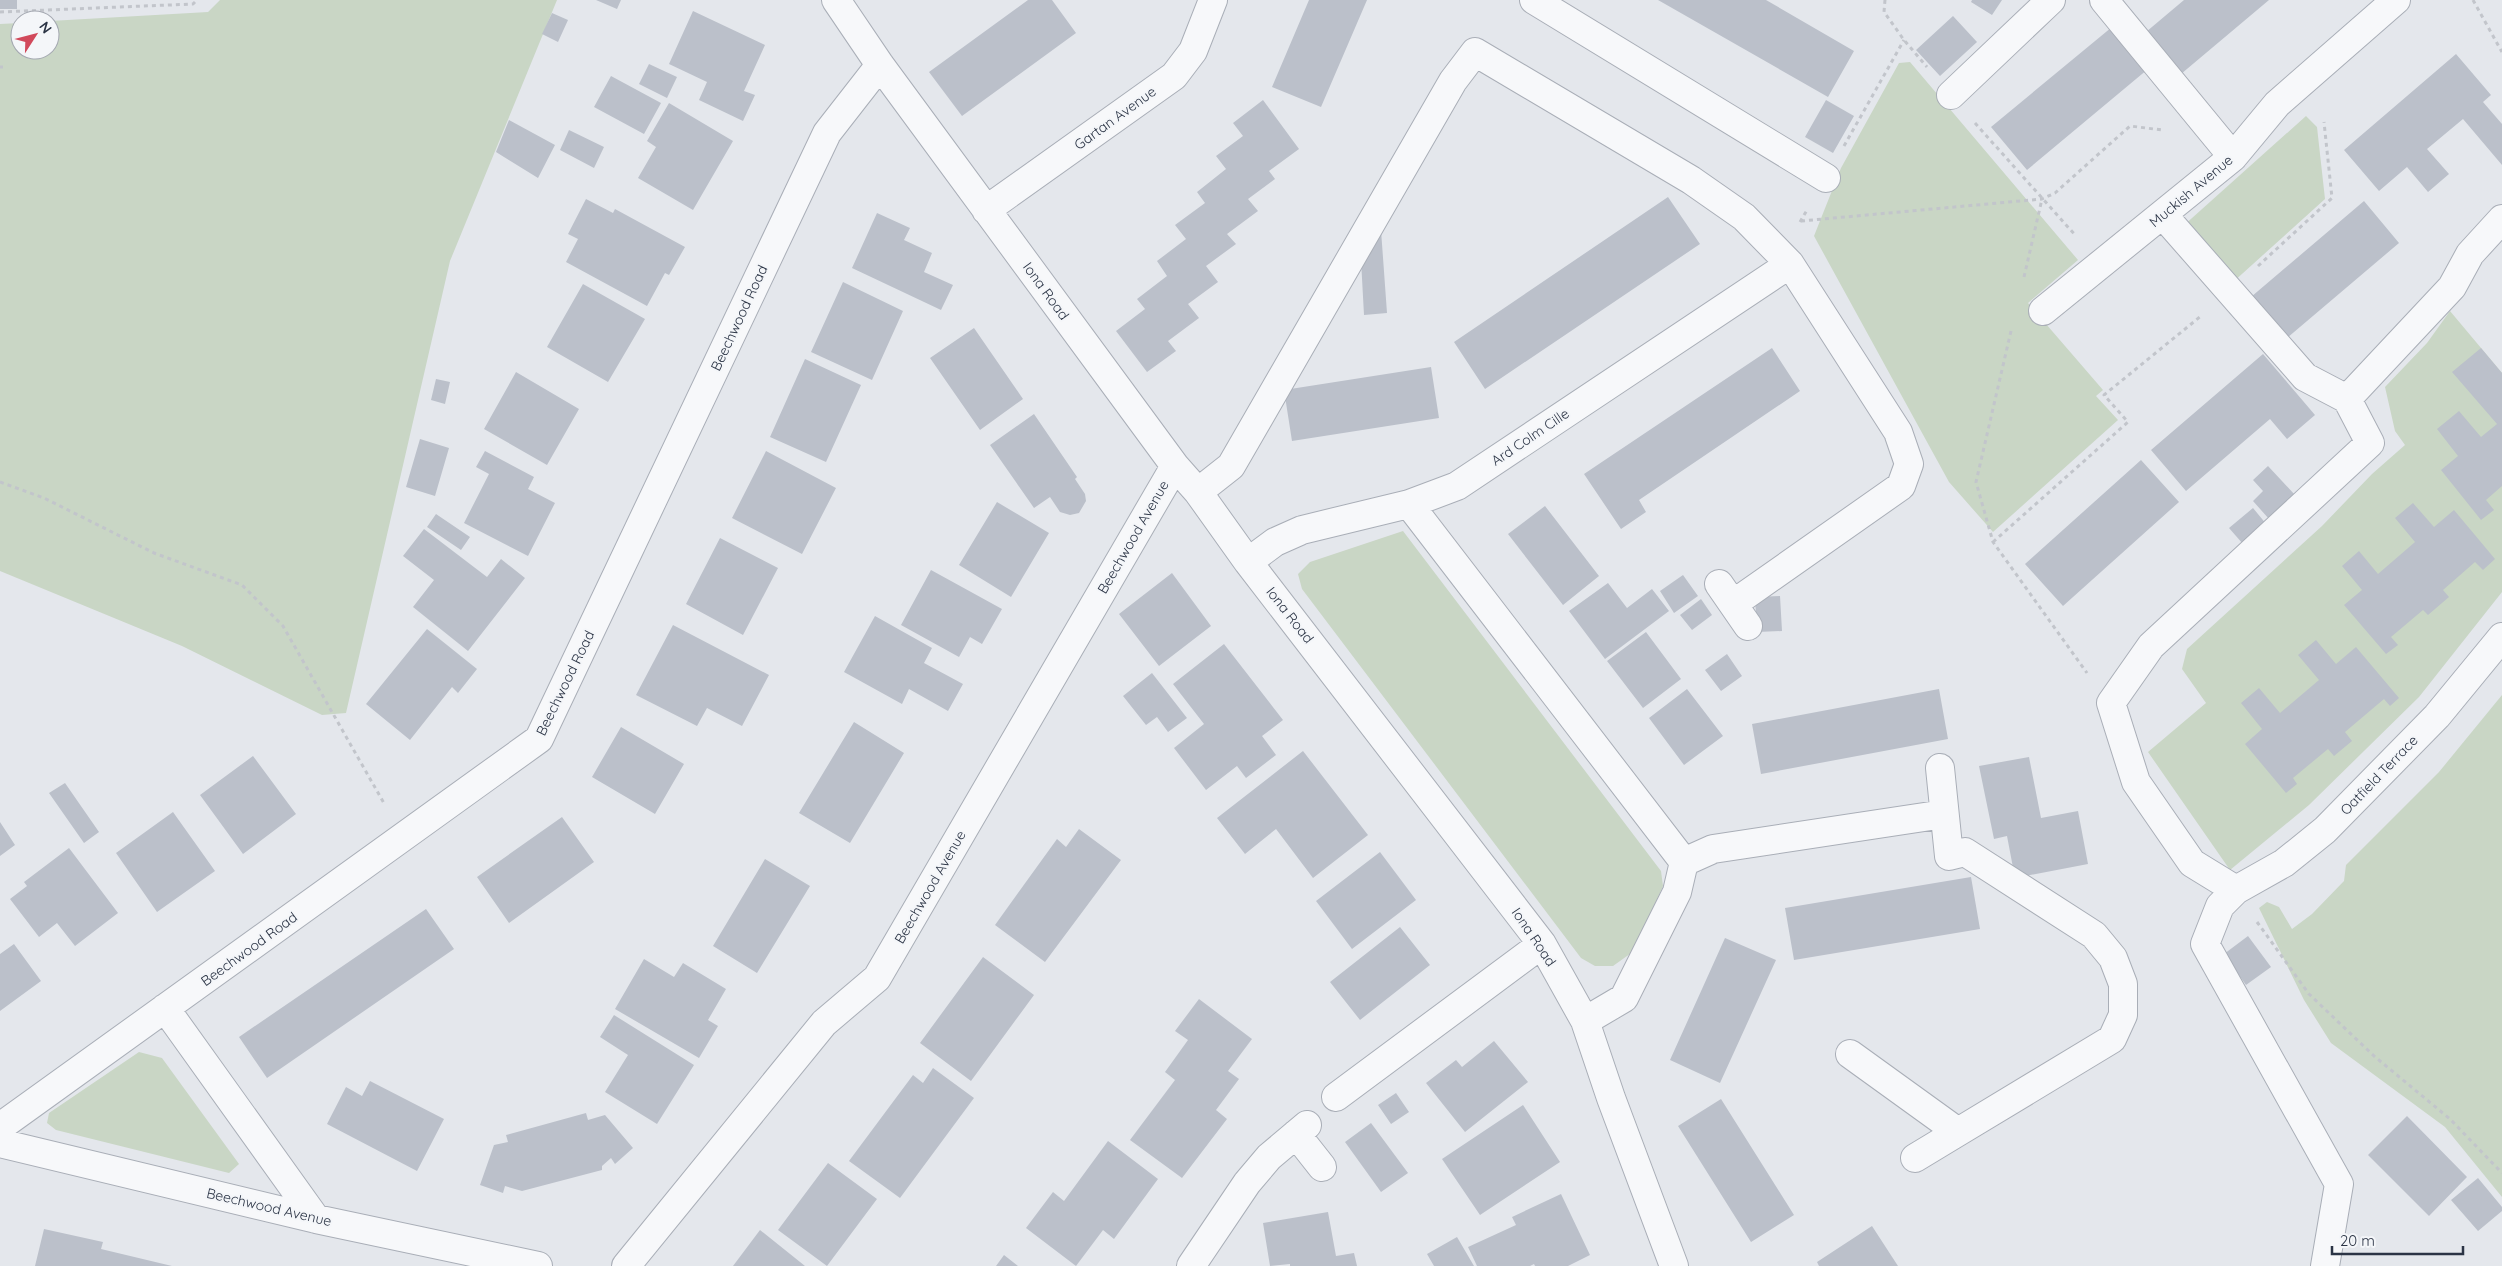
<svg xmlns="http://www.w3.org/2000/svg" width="2502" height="1266" font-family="Quicksand,sans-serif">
<rect width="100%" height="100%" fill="#e4e7ec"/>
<path fill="#c9d6c5" d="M220,0h337l-107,261 -104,452 -24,2 -140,-69 -182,-75v-547l20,-1v27h30v-29l158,-9z
M1910,62l168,198 -50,43 75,87 -7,6 22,24 -125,112 -44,-50 -135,-246 27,-68 58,-105z
M2306,116l11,11 8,72 -93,84 -50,-56z
M2450,311l52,62v219l-83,105 -110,108 -79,65 -82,-118 58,-49 -24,-34 5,-20 135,-123 50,-52 33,-29 -10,-14 -10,-44 42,-44z
M1403,531l258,340 2,15 -29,65 -21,15h-18l-14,-8 -279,-369 -4,-15 12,-12z
M2502,695v502l-57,-70 -114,-84 -27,-43 -45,-92 8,-6 12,5 13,22 20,-15 32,-33 2,-16 93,-93z
M139,1052l23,6 77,106 -10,9 -173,-43 -9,-7 2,-10z"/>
<path fill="#bbc0ca" d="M0,0h17v9h-17z
M596,0h25l-4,9z
M1028,0h24l24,33 -114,83 -33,-44z
M1309,0h58l-46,107 -49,-20z
M1658,0h108l88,51 -26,46z
M1972,0h30l-10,15 -21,-13z
M2184,0h85l-88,74 -35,-42z
M693,11l72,34 -21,46 11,4 -12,26 -44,-21 8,-18 -38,-18z
M552,13l16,7 -10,22 -16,-8z
M1953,16l24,26 -37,34 -24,-26z
M2112,27l36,42 -121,101 -36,-43z
M2456,54l35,41 -8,7 19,22v41l-39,-46 -36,30 22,25 -21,18 -21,-25 -28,24 -35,-41z
M649,64l28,13 -10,21 -28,-14z
M611,76l50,27 -17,31 -50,-27z
M1263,100l36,49 -30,22 6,8 -27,20 10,12 -31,23 9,10 -30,22 12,16 -30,22 11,14 -31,23 8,10 -29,21 -31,-41 29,-22 -8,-10 30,-23 -10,-15 29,-22 -11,-14 30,-22 -8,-11 29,-23 -10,-13 27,-20 -10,-13z
M1826,100l28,16 -21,37 -28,-16z
M669,103l64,38 -40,69 -55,-32 18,-31 -9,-6z
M509,120l46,25 -17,33 -42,-26z
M569,130l35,17 -10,21 -34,-18z
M1668,197l32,47 -215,145 -31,-47z
M586,199l27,14 2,-4 70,38 -16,28 -4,-2 -18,33 -81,-44 12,-23 -10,-5z
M2364,201l35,42 -112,95 -36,-41z
M877,213l33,15 -6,12 28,13 -8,19 29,13 -12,25 -89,-42z
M1381,230l6,83 -23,2 -3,-55z
M843,282l60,29 -31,69 -61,-28z
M583,284l62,35 -37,63 -61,-35z
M974,328l49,71 -43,31 -50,-72z
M1772,348l28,43 -161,109 7,12 -25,17 -37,-55z
M2481,348l21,25v113l-16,14 8,10 -13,10 -40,-50 17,-14 -21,-27 22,-18 22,26 16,-13 -45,-52z
M2263,354l52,61 -28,24 -17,-20 -84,72 -35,-41z
M805,359l56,26 -35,77 -56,-25z
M1431,367l8,51 -147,23 -8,-51z
M516,372l63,37 -32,56 -63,-36z
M436,379l14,3 -5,22 -14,-4z
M1034,414l43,63 -2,2 10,15 1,7 -7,12 -9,2 -10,-3 -10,-15 -16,11 -44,-63z
M420,439l29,9 -14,48 -29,-9z
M485,451l49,26 -6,12 27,14 -27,53 -64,-33 25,-49 -13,-7z
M766,451l70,37 -34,66 -70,-36z
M2141,460l38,42 -116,104 -38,-42z
M2268,466l27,29 -26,24 -16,-18 10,-10 -10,-11z
M997,502l52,31 -38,64 -52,-32z
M2413,503l21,24 20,-17 41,49 -12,11 -8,-8 -32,28 6,7 -21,18 -5,-5 -32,27 7,8 -12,9 -42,-49 18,-15 -20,-24 17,-15 19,23 37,-32 -20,-24z
M1545,506l54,70 -36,29 -55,-71z
M2253,508l14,17 -24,19 -14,-16z
M436,514l34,23 -9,13 -34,-23z
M424,529l63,48 14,-18 24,19 -57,73 -55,-44 21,-27 -31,-24z
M720,538l58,30 -35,67 -57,-31z
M931,570l71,39 -20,35 -12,-7 -11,20 -58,-32z
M1172,573l39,53 -52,40 -40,-52z
M1683,575l15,21 -24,17 -14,-22z
M1608,583l19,25 25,-19 17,22 -64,48 -36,-48z
M1780,596l2,35 -25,1 -2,-35z
M1701,599l11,16 -20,15 -12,-15z
M875,616l57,32 -8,15 39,21 -15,27 -39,-22 -7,15 -58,-32z
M673,625l96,50 -27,51 -35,-18 -10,18 -61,-31z
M427,629l50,40 -19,24 -6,-6 -42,53 -44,-36z
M1646,632l35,47 -38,29 -36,-47z
M2316,640l20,24 20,-17 43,51 -9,8 -6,-7 -39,33 7,9 -18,15 -6,-7 -35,29 4,6 -11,9 -41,-49 17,-15 -21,-26 18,-15 21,25 39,-33 -21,-25z
M1224,644l59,76 -21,16 14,19 -30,23 -9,-12 -31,24 -32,-42 30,-24 -31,-40z
M1727,654l15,22 -21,15 -16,-21z
M1152,673l35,45 -19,14 -11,-15 -11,8 -23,-29z
M1687,689l36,47 -39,29 -35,-47z
M1939,689l9,50 -187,35 -9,-50z
M854,722l50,31 -54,90 -51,-30z
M621,727l63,37 -29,50 -63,-37z
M1303,751l65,84 -55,43 -37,-49 -31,25 -28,-36z
M253,756l43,58 -53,40 -43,-59z
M2029,757l12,61 37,-7 10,53 -73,14 -8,-42 -13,3 -15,-73z
M65,783l34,49 -15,11 -35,-50z
M173,812l42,59 -58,41 -41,-59z
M562,817l32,45 -85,61 -32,-46z
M0,822l15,23 -15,11z
M1079,829l42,31 -76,102 -50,-37 62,-86 9,8z
M69,848l49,65 -43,33 -18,-23 -18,14 -29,-38 17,-13 -3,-4z
M1380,852l36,48 -64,49 -36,-48z
M765,859l45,27 -53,87 -44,-27z
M1971,877l9,52 -186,31 -9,-52z
M426,909l28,40 -187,129 -28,-41z
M1400,927l30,38 -70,55 -30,-38z
M2248,936l23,31 -25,18 -22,-31z
M1725,938l51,22 -56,123 -50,-23z
M14,944l27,37 -41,30v-57z
M983,957l51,38 -63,86 -51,-38z
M644,959l30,18 9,-14 43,26 -18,31 10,6 -19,32 -84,-49z
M1199,999l53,40 -24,32 11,8 -23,31 11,9 -45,59 -52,-38 45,-60 -10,-8 23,-32 -13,-9z
M614,1015l80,50 -37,59 -52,-32 23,-37 -28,-18z
M1494,1041l34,41 -63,50 -39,-49 30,-23 6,7z
M933,1068l41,30 -74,100 -51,-37 64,-86 10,8z
M370,1081l74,38 -27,52 -90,-47 19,-37 16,9z
M1396,1093l13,19 -18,12 -13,-19z
M1721,1099l73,116 -43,27 -73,-116z
M1523,1105l37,57 -80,53 -38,-56z
M586,1113l2,7 17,-5 28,33 -18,16 -4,-6 -9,8v4l-80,21 -17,-5 -2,7 -23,-8 14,-40 14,-3 -2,-7z
M2407,1116l60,61 -38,39 -61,-61z
M1371,1123l37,50 -27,19 -36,-50z
M1108,1141l50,38 -44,60 -11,-9 -27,36 -50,-38 27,-36 11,9z
M828,1163l49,36 -50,67 -49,-36z
M2478,1178l24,29v4l-24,20 -27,-31z
M1561,1194l29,61 -22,11h-33l-1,-2 -4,2h-53l-9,-19 48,-22 -4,-8z
M1328,1212l8,44 18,-3 3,13h-67v-2l-20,2 -7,-43z
M1872,1226l26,40h-79l-2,-4z
M44,1229l59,13 -2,7 71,17h-137z
M760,1230l45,36h-72z
M1457,1237l17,29h-40l-7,-12z
M1004,1255l14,11h-22z"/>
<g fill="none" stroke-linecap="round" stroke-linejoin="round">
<defs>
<path id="minor" d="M836,0l44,65 295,401 23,26 50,70 294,382 43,77 26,77 63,168
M1534,0l292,178
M2104,0l129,157
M1951,95l100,-95
M986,210l188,-134 19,-25 20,-51
M2163,215l142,162 42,22
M2043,311l190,-154 44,-53 119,-104
M1198,492l33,-26 222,-385 22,-29 216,128 53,37 46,47 108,168 11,32 -8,22 -168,118
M1409,504l275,358 -7,30 -53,106 -39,23
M1248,562l27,-20 27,-12 107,-26 48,-18 333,-222
M1719,584l29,42
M1684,862l29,-13 231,-35
M2236,890l-44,-27 -56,-81 -25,-79 40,-57 219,-203 -23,-44 105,-112 18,-33 32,-35
M165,1008l151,211
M1850,1054l108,78 154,-93 11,-24v-31l-10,-26 -19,-23 -129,-83 -16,4 -9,-88
M1336,1097l206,-153
M0,1127l539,-388 288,-606 53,-68
M1296,1134l26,33
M0,1143l316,76 222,47
M1915,1158l43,-26
M626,1266l198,-243 53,-45 298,-512
M1191,1266l56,-83 22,-26 38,-32
M2325,1266l14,-82 -134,-240 15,-38 16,-16 48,-27 41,-33 112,-114 65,-79"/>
</defs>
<use href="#minor" stroke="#a9aeb7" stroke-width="30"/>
<path stroke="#c2c5cb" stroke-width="3" stroke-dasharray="4 4" stroke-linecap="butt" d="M1885,0l-1,12 20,28 23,27
M2473,0l29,52
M0,12l193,-8 4,-4
M0,67h3
M1975,123l101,113
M1844,146l60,-106
M1801,221l241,-22 13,-6 75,-67 32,4
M1800,222l7,-12
M2258,266l74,-68 -8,-76
M2024,277l18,-78
M2011,331l-35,151 17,60 94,131
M0,482l44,16 110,55 88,32 41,41 102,179
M1993,542l135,-120 -24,-27 97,-79
M2257,922l52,72 65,62 76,63 52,54"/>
<use href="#minor" stroke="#f7f8fa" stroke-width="28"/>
</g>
<g text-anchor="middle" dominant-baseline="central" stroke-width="4" stroke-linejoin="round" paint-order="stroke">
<g font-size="14" fill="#2b3445" stroke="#f4f6f9">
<text transform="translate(1115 118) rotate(-36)">Gartan Avenue</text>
<text transform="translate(2191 191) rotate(-40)">Muckish Avenue</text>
<text transform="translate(1046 291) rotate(54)">Iona Road</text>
<text transform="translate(739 318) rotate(-65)">Beechwood Road</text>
<text transform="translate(1530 437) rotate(-34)">Ard Colm Cille</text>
<text transform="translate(1133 537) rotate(-60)">Beechwood Avenue</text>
<text transform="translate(1290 615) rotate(52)">Iona Road</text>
<text transform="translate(565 683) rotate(-64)">Beechwood Road</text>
<text transform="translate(2379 775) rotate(-46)">Oatfield Terrace</text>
<text transform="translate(930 887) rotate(-60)">Beechwood Avenue</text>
<text transform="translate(1534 937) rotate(56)">Iona Road</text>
<text transform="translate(249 949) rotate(-36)">Beechwood Road</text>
<text transform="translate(269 1207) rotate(13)">Beechwood Avenue</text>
</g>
</g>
<g transform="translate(35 35) rotate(54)"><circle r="24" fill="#f4f6f9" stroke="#a4a8b1"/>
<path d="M0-4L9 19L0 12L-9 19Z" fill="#d1495b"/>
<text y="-8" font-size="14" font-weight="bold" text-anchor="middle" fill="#2b3445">N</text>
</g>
<path d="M2332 1246v8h131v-8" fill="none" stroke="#2b3445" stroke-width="2.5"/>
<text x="2340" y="1246" font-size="15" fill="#2b3445" stroke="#f4f6f9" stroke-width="4" paint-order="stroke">20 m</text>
</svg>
